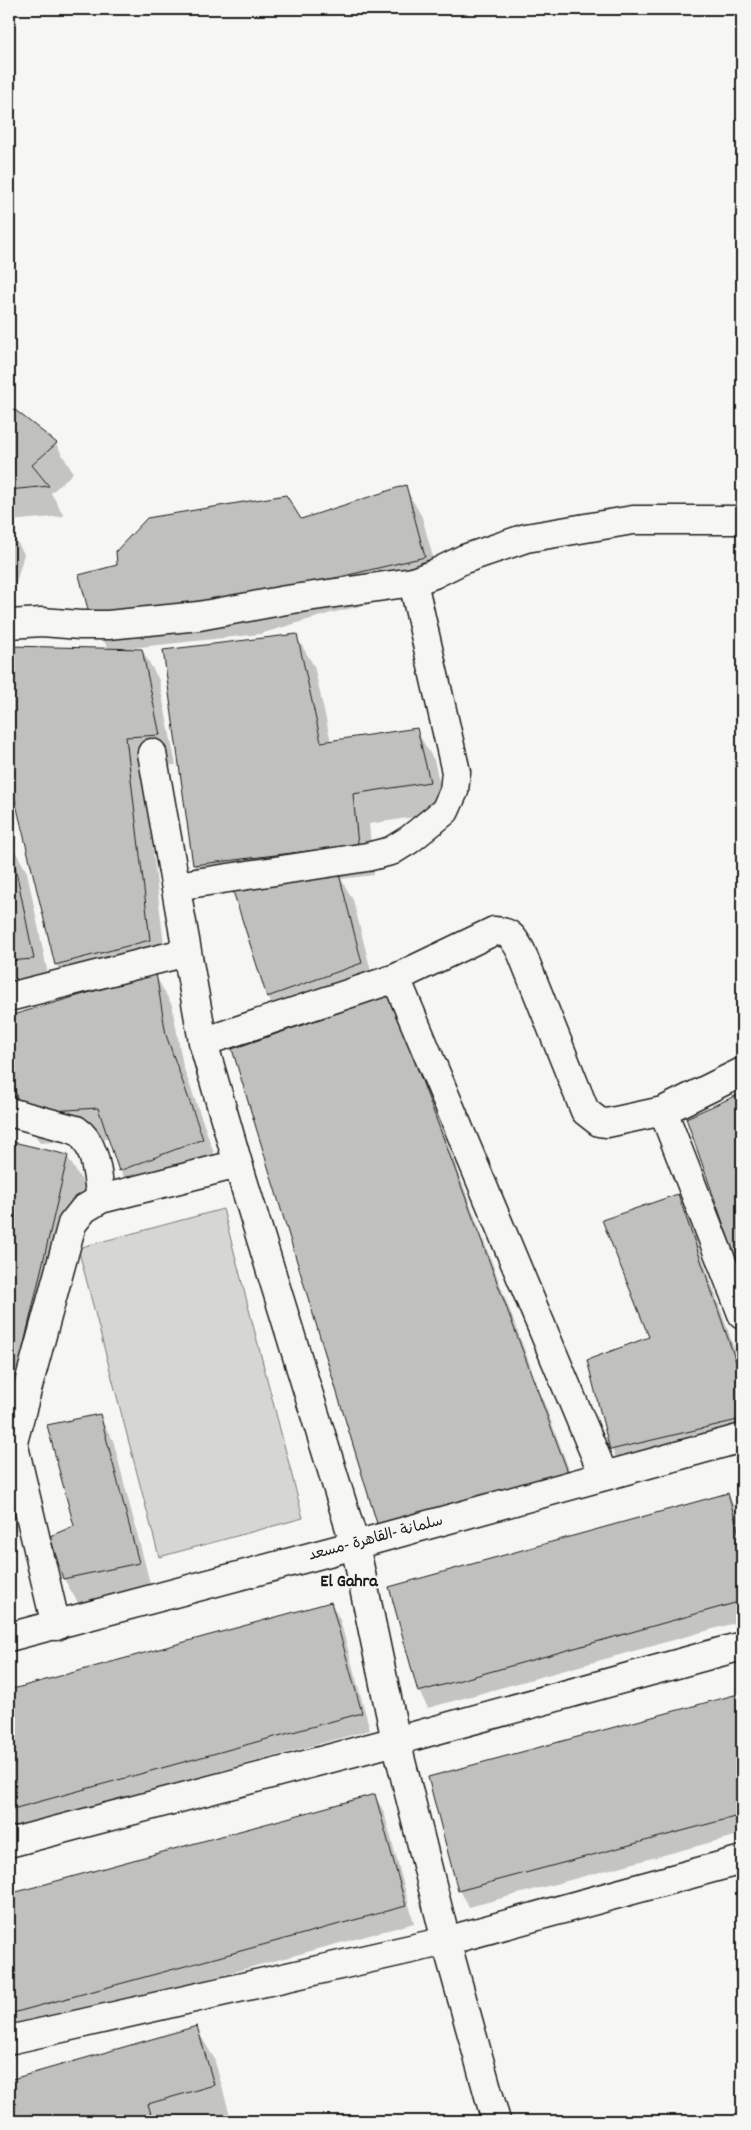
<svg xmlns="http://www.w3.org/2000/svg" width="751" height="2130" font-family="Dekko,'Playpen Sans Arabic',sans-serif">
<rect width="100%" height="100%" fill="#f6f6f2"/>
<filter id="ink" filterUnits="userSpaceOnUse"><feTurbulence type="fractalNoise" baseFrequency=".02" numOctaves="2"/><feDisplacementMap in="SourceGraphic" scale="10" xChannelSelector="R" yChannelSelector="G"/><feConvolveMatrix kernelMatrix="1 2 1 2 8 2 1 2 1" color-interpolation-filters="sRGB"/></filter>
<g filter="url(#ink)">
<path fill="#d6d6d2" stroke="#797977" d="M223,1209l80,309 -144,39 -81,-309z"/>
<path fill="#0003" d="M9,408l47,36 17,29 -22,20 13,23 -55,5z
M405,487l17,30 19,70 -110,26 -71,21 -129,14v2h11l17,30 17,85 -33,2 24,203 -13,3 18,32 11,61 37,104 -83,30 -17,-30 -11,-32 -69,5 -18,-30 -4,-15 -9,2v-82l136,-40 -1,-2 -71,18 -17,-30 -45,-185 -2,1v-133l100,3 -17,-29 208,-100z
M9,528l15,26 -15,55z
M296,636l18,30 17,76 85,-12 18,30 12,52 -77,12 5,51 -33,4 12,21 22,87 -93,34 -14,-24 -33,-105 -23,3 -18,-30z
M10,842l17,30 24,117 -42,22z
M399,1013l178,478 -187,55z
M742,1094v180l-55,-155z
M9,1142l58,14 18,30 -65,275 -11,-2v-196l3,-16 -3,-6z
M677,1196l10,17 55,158v67l-121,28 -10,-17 40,-111z
M99,1416l14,24 38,147 -73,16 -14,-24z
M727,1494l10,17 5,20v90l-314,87 -9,-17z
M331,1603l9,17 30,110 -361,99v-137z
M9,1612l4,15 -4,1z
M742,1694v140l-273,73 -9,-17 -30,-112z
M375,1796l9,16 30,111 -405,110v-138z
M196,2028l18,30 16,57 -21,6h-200v-40z"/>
<path fill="#c0c0bd" stroke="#1c1c1c" d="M10,406l47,37 -25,22 17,21 -40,4v-83z
M406,485l19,72 -111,26 -223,38 -12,-46 38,-10 -1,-14 31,-33 139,-23 15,24z
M297,634l24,108 96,-14 13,54 -77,12 5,51 -165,20 -30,-215z
M9,646l133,3 18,86 -34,2 24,203 -95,25 -46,-190z
M9,841h1l24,118 -25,2z
M339,874l23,89 -95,34 -34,-106z
M156,973l10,62 37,104 -84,32 -21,-63 -77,5 -12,-46v-51z
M390,995l179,480 -190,55 -147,-481z
M742,1093v184l-56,-159z
M9,1141l59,14 -59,253v-150l5,-25 -5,-1v-35l2,-11h-2z
M678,1194l64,185v40l-132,31 -23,-90 62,-23 -47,-117z
M100,1414l39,149 -76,16 -13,-43 24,-10 -27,-101z
M728,1493l14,52v56l-324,91 -29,-105z
M331,1602l31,111 -353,97v-120z
M742,1693v122l-284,76 -30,-114z
M375,1794l31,112 -397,108v-120z
M197,2026l17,59 -66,19 5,17h-144v-41z"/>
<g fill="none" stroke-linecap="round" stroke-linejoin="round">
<defs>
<path id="minor" d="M9,624l33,-2 38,3h28l91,-9 87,-16 127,-18 21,-8 30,-15 62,-21 107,-18h109
M152,753l51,289 35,122 117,381 41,196 50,200 50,180
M176,886l191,-29 24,-6 18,-11 36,-29 9,-20 2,-19 -43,-190
M396,978l98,-47c17,1 19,6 27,20l64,160 14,11 8,1 56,-12
M9,997l178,-45
M203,1042l193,-64 208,498
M742,1072l-79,39 79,203
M9,1112l67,18c21,14 21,46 25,69
M9,1441l4,1 43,184
M13,1442l59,-218 12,-15 17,-10 137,-35
M9,2040l437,-99 296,-81"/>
<path id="tertiary" d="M9,1637l346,-92 387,-107
M9,1843l387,-102 346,-95"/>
</defs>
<use href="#minor" stroke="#1c1c1c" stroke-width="31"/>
<use href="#tertiary" stroke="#1c1c1c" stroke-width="31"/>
<use href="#minor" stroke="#f6f6f2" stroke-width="28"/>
<use href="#tertiary" stroke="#f6f6f2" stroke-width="28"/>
</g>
</g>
<g text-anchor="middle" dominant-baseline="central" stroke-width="4.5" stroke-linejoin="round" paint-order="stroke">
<g font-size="15" fill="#1c1c1c" stroke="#f6f6f2">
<text transform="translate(376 1539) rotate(-15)">سلمانة -القاهرة -مسعد</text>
</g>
<g font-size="18" font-weight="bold" fill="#1c1c1c" stroke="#f6f6f2">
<text x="349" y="1582">El Gahra</text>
</g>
</g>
<rect width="751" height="2130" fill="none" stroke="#f6f6f2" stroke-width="30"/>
<rect x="15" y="15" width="721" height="2100" fill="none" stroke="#1c1c1c" stroke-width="2" filter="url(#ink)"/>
</svg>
